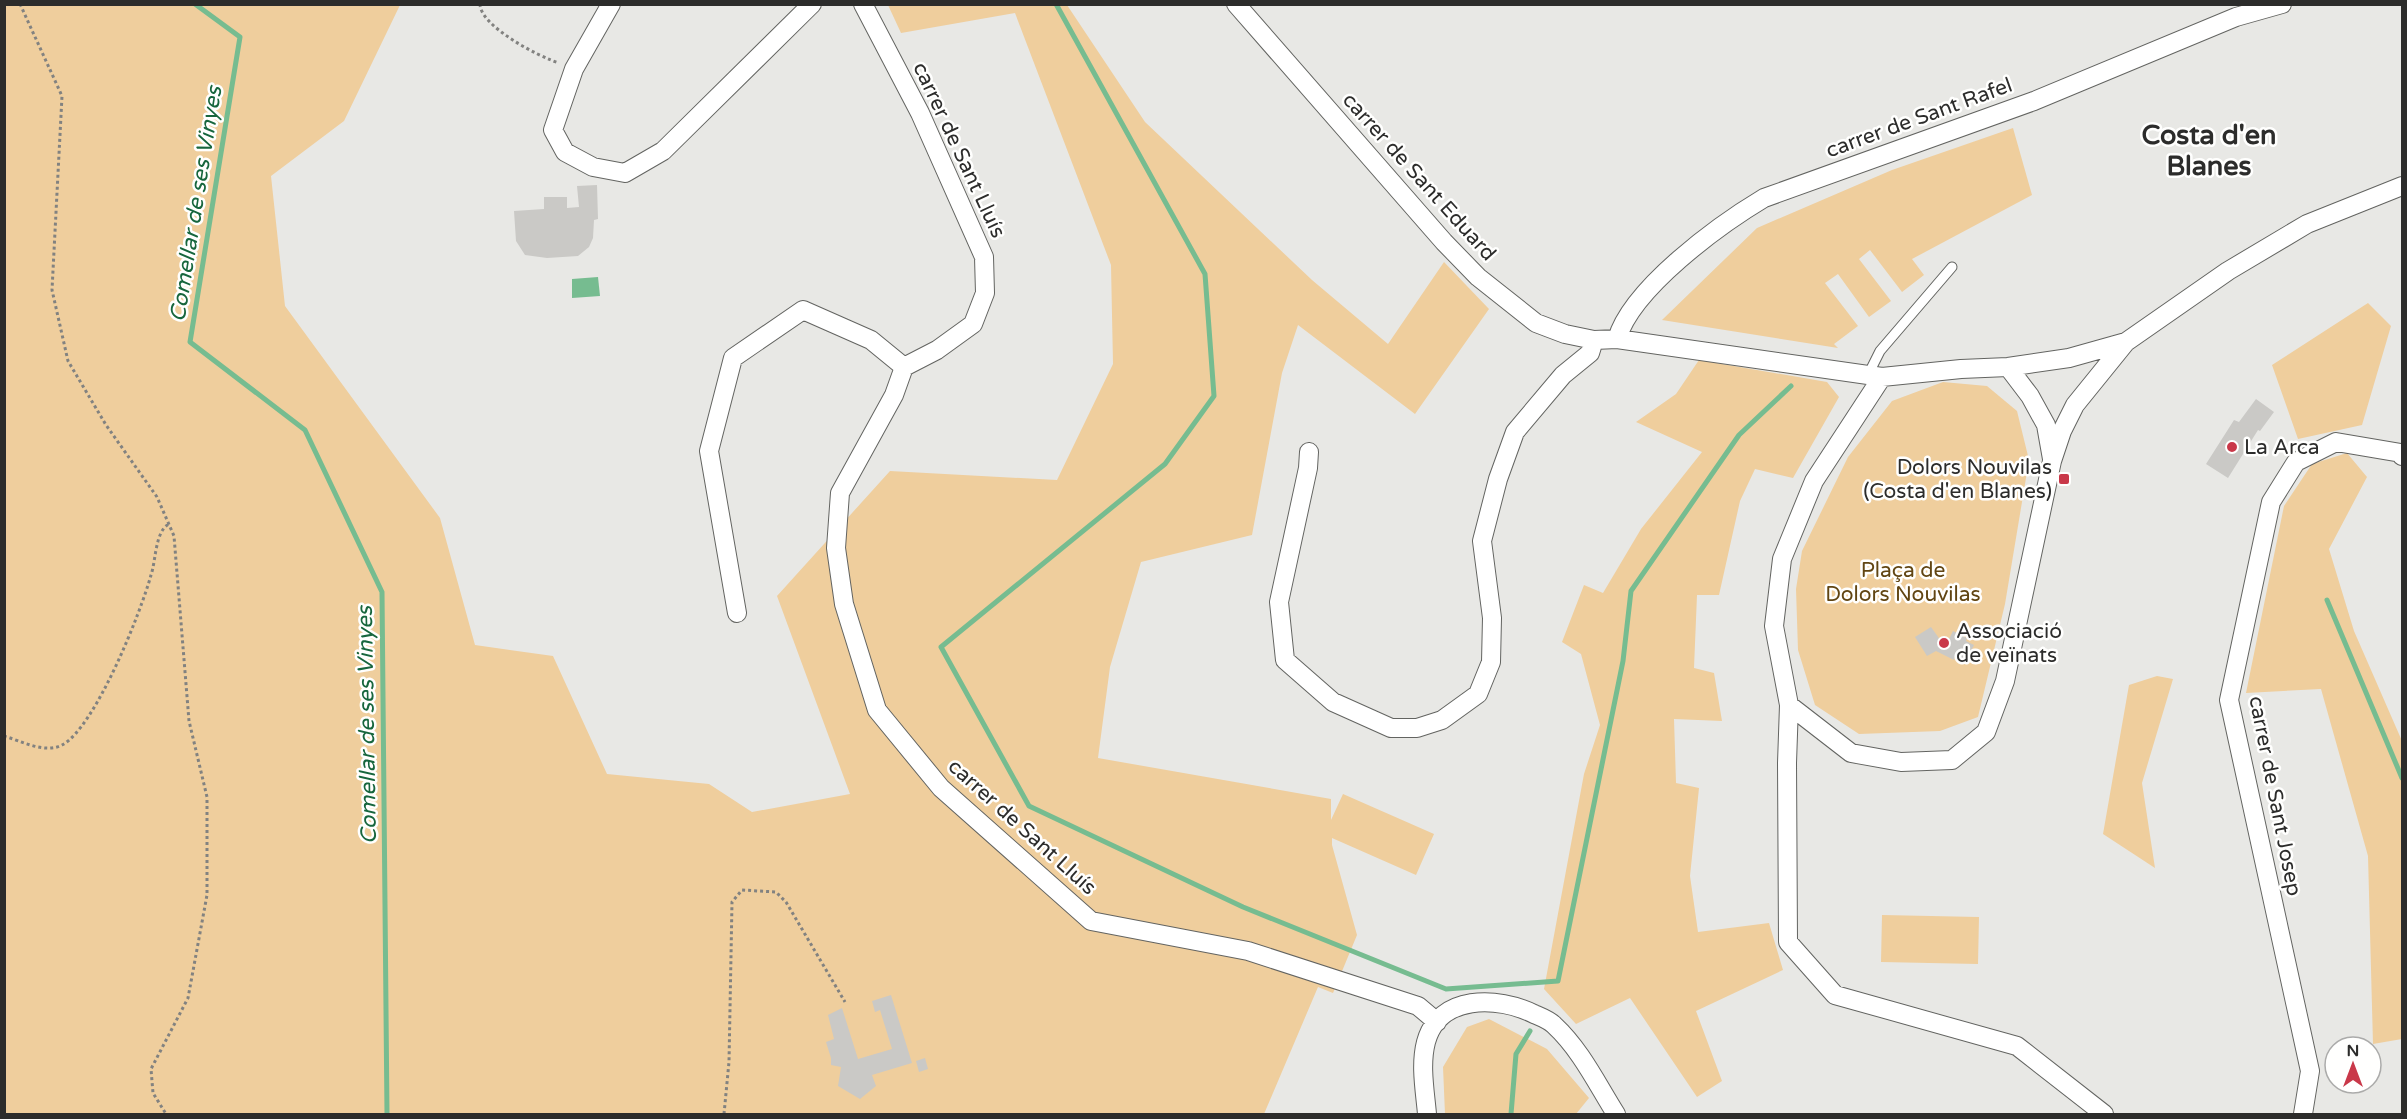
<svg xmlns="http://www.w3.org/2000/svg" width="2407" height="1119" font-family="'Varela Round',sans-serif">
<rect width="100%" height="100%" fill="#e8e8e5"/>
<path fill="#efce9d" d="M5,5h395l-56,116 -73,55 14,130 155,212 35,127 78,11 54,118 102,10 43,28 98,-18 -73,-198 113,-125 167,9 56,-116 -2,-99 -96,-252 -114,20 -13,-28h179l78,117 167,158 76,64 56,-82 45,47 -74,105 -117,-89 -16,48 -30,162 -111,27 -31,105 -12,91 233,41v21l12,-26 91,40 -18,41 -84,-37v7l25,90 -24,58 -15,-6 -54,127h-1259z
M2013,128l19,67 -120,64 12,16 -22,17 -32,-42 -11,9 32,42 -22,16 -31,-43 -13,9 33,43 -24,18 4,4 -176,-28 95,-92 135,-58z
M2368,303l23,23 -29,99 -64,14 -26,-74z
M1699,360l128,22 12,15 -46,81 -38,-9 -15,32 -21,94h-22l-3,73 20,5 8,48 -48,-2 2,64 23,5 -9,88 8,56 71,-9 14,47 -87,41 26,70 -25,16 -67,-99 -54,26 -32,-35 40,-215 16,-49 -19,-71 -19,-12 22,-57 19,8 38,-64 61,-77 -66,-30 40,-28z
M1943,382l44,4 30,25 12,49 -24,144 -27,113 -38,14 -81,3 -44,-29 -17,-55 -2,-61 6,-38 46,-94 44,-56z
M2347,453l20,24 -38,72 25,82 48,110v298l-29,5 -5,-188 -47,-167 -75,4 38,-187 28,-42z
M2157,676l16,3 -31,104 13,85 -52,-34 26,-149z
M1882,915l97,2 -1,47 -97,-2z
M1489,1019l58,30 42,49 -13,16h-131l-2,-47 24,-40z"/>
<path fill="#76bc90" d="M598,277l2,19 -28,2v-19z"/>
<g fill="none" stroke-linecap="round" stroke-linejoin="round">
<path stroke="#76bc90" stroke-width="5" d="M195,4l45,33 -50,305 115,88 77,162 5,522
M1056,4l149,270 9,122 -49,68 -224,183 88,159 214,101 203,82 112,-8 65,-320 8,-70 108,-156 52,-49
M2327,600l75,178
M1511,1114l5,-60 14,-23"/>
</g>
<path fill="#cac9c6" d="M597,185l1,34 -4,1 -1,18 -4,9 -11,9 -31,2 -22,-3 -9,-14 -2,-30 30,-2v-12h23v11l12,-1 -2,-21z
M2256,399l18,13 -14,19 -2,-1 -30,48 -22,-14 28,-44 5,2z
M1931,627l10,14 2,-5 6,3 4,-8 14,7 -1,3 8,4 -8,16 -11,-5 -1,4 -18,-9 -9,5 -12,-19z
M891,995l21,68 -40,12 4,11 -16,13 -22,-13 3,-19 -10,-2v-7l-5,-16 8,-3 -6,-24 14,-7 16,51 34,-10 -12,-39 -5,2 -3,-11z
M925,1058l3,11 -9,3 -3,-11z"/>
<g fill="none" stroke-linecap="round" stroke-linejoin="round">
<defs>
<path id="service" d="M1868,375l12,-24 72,-84"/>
<path id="minor" d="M611,4l-37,65 -21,61 12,22 28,15 32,6 38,-22 149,-147
M863,4l57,109 64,144 1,36 -12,31 -36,26 -33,17 -10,28 -54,98 -4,55 8,56 33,106 64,78 150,133 157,30 170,55 19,16
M1236,4l208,238 34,35 58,46 29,11 29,6 23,-1 265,38 79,-8 47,-2 61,-9 57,-16
M1617,339c15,-51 102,-114 147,-141l270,-97 202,-84 46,-13
M2008,367l22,29 16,29 6,34
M1882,377l-68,104 -32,78 -8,67 15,79 62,48 50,9 51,-2 34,-28 19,-51 47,-220 10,-30 13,-26 51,-63 102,-71 79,-47 95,-38
M1309,452l-1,16 -29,134 6,58 48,42 58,26h26l25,-8 36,-26 13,-32 1,-44 -10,-77 16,-62 17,-47 48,-57 27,-22 4,-13
M737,613l-28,-162 24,-93 70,-48 68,30 33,27
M1789,705l-2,58 1,179 47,53 182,51 87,68
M1427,1114c-2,-23 -7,-49 -1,-72 13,-48 72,-46 108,-28 7,3 15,6 20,11 27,25 43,59 62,89
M2303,1114l7,-43 -81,-371 42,-198 25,-40 40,-20 65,11 1,3"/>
</defs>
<use href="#service" stroke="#636461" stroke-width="11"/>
<use href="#minor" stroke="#636461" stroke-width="20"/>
<path stroke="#828280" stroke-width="3" stroke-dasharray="3 3" stroke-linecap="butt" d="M20,4l42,92 -10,194 16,71 38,64 51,72 17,39 15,185 18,76v98l-19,103 -37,71 2,24 13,21
M480,4c0,22 59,53 79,59
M4,736c17,5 41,18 58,9 33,-17 79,-133 89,-170 5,-14 4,-44 18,-51
M724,1114l5,-52 3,-160 10,-12 34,2 10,10 59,100"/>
<use href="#service" stroke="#fff" stroke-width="9"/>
<use href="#minor" stroke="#fff" stroke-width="18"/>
</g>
<g fill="#c93849" stroke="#fffffe" stroke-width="2">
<circle cx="2232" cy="447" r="6"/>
<rect x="2058" y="473" width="12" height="12" rx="3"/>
<circle cx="1944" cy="643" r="6"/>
</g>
<g text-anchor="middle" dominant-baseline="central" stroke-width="5" stroke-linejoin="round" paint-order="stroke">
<g font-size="21" fill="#2c2c2b" stroke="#fffffe">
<text transform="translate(1919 118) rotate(-20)">carrer de Sant Rafel</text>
<text transform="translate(959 150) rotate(65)">carrer de Sant Lluís</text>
<text transform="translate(1419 177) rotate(48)">carrer de Sant Eduard</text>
<text transform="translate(2275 796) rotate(79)">carrer de Sant Josep</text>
<text transform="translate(1022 827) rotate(42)">carrer de Sant Lluís</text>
</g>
<g font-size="21" fill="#2c2c2b" stroke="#fffffe" text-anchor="start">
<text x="2244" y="447">La Arca</text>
<text x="2052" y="467" text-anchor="end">Dolors Nouvilas<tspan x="2052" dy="24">(Costa d'en Blanes)</tspan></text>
<text x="1956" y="631">Associació<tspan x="1956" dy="24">de veïnats</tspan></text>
</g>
<g font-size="21" fill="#614512" stroke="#fffffe">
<text x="1903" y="570">Plaça de<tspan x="1903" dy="24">Dolors Nouvilas</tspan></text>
</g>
<g font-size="22" font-style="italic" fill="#17663d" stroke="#fffffe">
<text transform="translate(196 204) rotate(-81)">Comellar de ses Vinyes</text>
<text transform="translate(367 725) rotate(-91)">Comellar de ses Vinyes</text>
</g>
<g font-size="27" font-weight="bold" fill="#2c2c2b" stroke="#fffffe">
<text x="2209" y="135">Costa d'en<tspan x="2209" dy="31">Blanes</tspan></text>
</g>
</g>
<rect width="2407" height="1119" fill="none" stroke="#2c2c2b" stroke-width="12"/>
<g transform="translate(2353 1065)"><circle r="28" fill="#fffffe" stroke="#ababaa" stroke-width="1.5"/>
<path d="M0-4.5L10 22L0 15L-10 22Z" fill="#c93849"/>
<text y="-9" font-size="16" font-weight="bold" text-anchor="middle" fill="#2c2c2b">N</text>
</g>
</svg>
